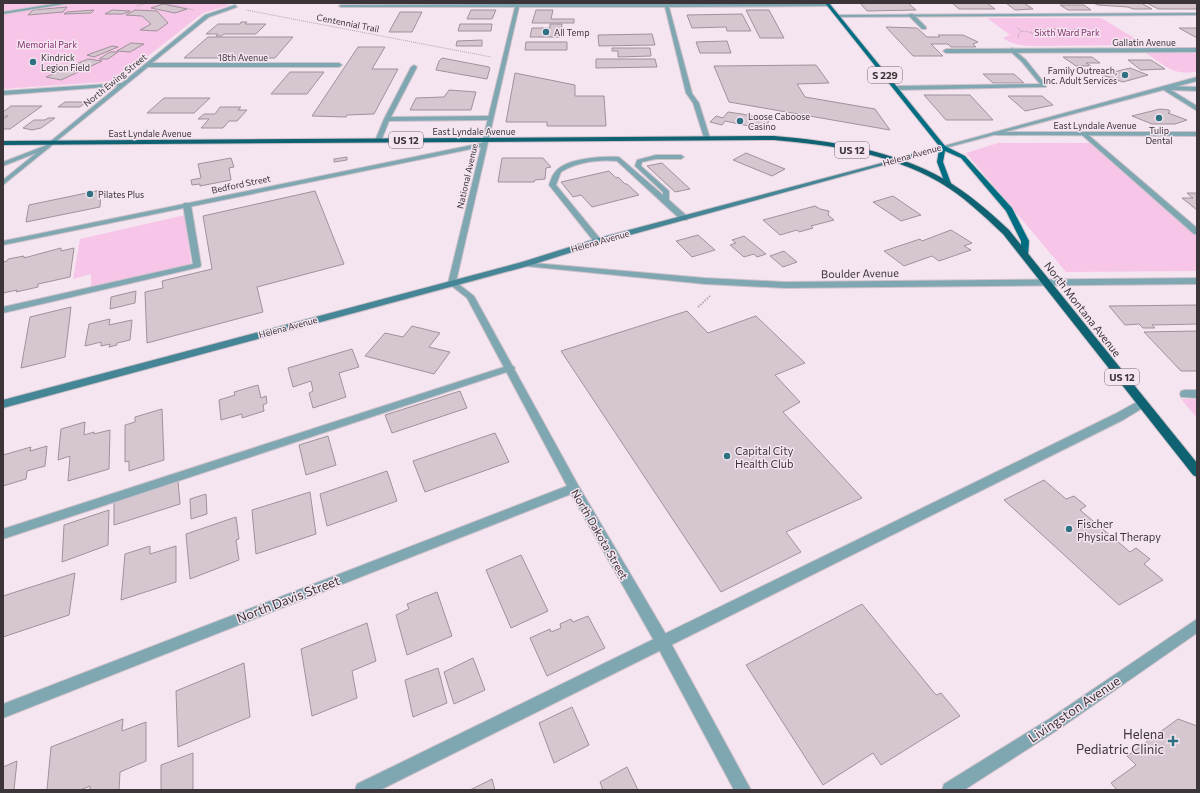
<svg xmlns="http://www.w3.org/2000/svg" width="1200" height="793" font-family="Commissioner,sans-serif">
<rect width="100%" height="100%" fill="#f5e5f0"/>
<path fill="#f7c5e8" d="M3,3h218l9,2 -27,8 -87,68 -113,8z
M987,18h114l45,27 -116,1c-10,-1 -19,-2 -27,-8l7,-3z
M1146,53h51v18c-22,6 -33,-6 -51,-18z
M998,143h94l105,90v38l-131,1 -100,-119z
M185,215l6,49 -100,23v-13l-18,5 7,-40z
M1181,399h16v19z"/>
<path fill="#d5c6d0" stroke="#a0919b" d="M860,3h48l8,7 -49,1z
M952,3h35l8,6h-36z
M1006,3h18l9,6 -18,1z
M1093,3h48l11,6h-19l-5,-2 -30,-2z
M1147,3h50v6h-39z
M163,4l24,5 -12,4 -24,-5z
M1060,5h24l7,5h-23z
M67,7l-4,5 -35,3 5,-5z
M94,10l-3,3 -27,1 3,-2z
M112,10l18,1 -7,3h-18z
M135,10l22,1 11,12 -11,8 -17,-1 11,-6 -9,-8 -16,-1z
M471,10h25l-4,9h-25z
M536,10h17l-2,9h23v4h-42z
M746,10h23l15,28h-24z
M400,12h22l-10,20h-23z
M742,14l9,17h-24l-1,-4 -34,1 -5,-13z
M241,22h6l-2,2h21l-10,10h-32l-3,2h-5l2,-2h-12l12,-10h22z
M460,24h32l-1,7h-33z
M550,24h12l-1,13h-31l2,-9h18z
M886,27l31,1 10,9h13l-2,-2h25l15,7 -5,2 3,3h-25l-3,-3h-17l12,12h-30z
M1179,28h18v10z
M652,34l3,11 -56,1 -1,-11z
M208,37h85l-18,21h-91z
M482,40v6h-26l1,-5z
M727,41l4,12h-31l-4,-11z
M526,42h41v8h-42z
M131,43l13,1 -14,8 -13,-1z
M112,46l6,1 -24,10 -7,-2z
M358,47h27l-13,22h26l-24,45 -27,1 -1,2 -34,-1z
M612,48h38l1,8 -33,1v-6h-6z
M110,52h8l-10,7h-9z
M1063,57h29l8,6h-14l5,3h-15z
M442,58l47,9 1,1 -3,11 -51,-9 3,-9z
M88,59l14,2 -41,19 -15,-3z
M596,59h59l2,8 -61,1z
M1128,60h23l14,9 -24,1z
M816,65l13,18 -32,1 8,13 70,12 15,21 -161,-28 -15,-36z
M1130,68l18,7 -25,7 -21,-7z
M290,72h34l-17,22h-36z
M515,73l60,12v11h29l2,30h-59v-4h-41z
M983,74h31l10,9h-31z
M449,90l27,2 -5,18h-61l6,-12 28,-1z
M924,95h46l23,25h-47z
M1008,96h34l11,9 -28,6z
M164,98h46l-16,15h-47z
M65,102h21l-6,5h-22z
M11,106h31l-32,23h-7v-10l5,-3h-5v-4z
M220,107h21l-3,3h9l-10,11h-8l-6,7h-22l8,-9h-11l6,-5h11z
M1160,109l9,1 1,2 -2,1 19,7 -12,4h-23l-20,-8z
M728,112l14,2 28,6 -7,9 -38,-8 -3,4 -12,-3 6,-6 7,2z
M48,118h7l-14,10 -9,2 -9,-2 11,-8h11z
M746,153l39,16 -13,7 -39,-16z
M347,157v3l-13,2v-3z
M231,158l3,9 -5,1 2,12 -31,6v-2l-8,1 -1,-5 10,-2 -3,-14z
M502,158h41l8,9 -5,1 -1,11 -10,1 -1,2h-36z
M662,163l28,26 -15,3 -28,-26z
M609,171l7,7 2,-1 7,7h2l12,11 -47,12 -11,-12 -8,2 -12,-15z
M101,190l-1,17 -74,15 3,-17z
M315,191l29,73 -87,23 6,25 -116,31 -2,-51 18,-4 -1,-7 50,-12 -9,-53z
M1187,193h10v17l-15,-12h11z
M893,196l28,19 -20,6 -28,-19z
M815,206l5,3 9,2 -1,4 6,5 -23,6 2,2 -14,4 -2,-2 -17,5 -17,-15z
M951,230l21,13 -8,3 7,4 -32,11 -7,-5 -28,10 -20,-15 36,-12 2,2z
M698,235l17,15 -23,7 -16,-16z
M744,236l22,18 -9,3 -3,-3 -10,3 -14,-12 6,-2 -4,-3z
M61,248v3l13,-3 -4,29 -32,7v3l-22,5 1,-2 -14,3v-31l4,-1 1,-2 16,-3v2z
M784,251l13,11 -14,5 -13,-11z
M136,291l-1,12 -25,6 1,-12z
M1197,305v19l-45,1 3,3h-12l-4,-4 -14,1 -16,-19z
M71,307l-6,50 -44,11 9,-51z
M687,311l21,22 48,-17 49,47 -30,12 25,27 -17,10 79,86 -76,34 15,20 -80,40 -160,-241z
M110,319l-1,6 23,-5 -2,20 -13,3v2l-8,2 1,-3 -9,2v-4l-16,4 4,-22z
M412,326l28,7 -11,14 21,5 -16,22 -69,-18 20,-23 18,4z
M1197,331v40h-16l-37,-39z
M352,349l7,18 -20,6 7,24 -33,11 -4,-15 4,-2 -2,-10 -18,6 -5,-19z
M258,385l3,13 5,-2 1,7 -4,2 1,6 -22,7v-4l-21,6 -2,-20 16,-5 -1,-3z
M460,391l7,17 -75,25 -7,-18z
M162,409l2,51 -35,11v-10l-4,1v-37l10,-3v-5z
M85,422l-1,13 10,-3v2l16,-4 -1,39 -41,12 2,-25 -12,4 3,-31z
M495,433l14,29 -84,30 -12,-31z
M328,436l8,29 -30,10 -7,-30z
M47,446l-2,20 -18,5 -1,8 -23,7v-31l28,-8 -1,4z
M387,471l10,30 -70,25 -7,-32z
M1044,480l22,19 8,-3 12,10 -6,4 50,42 6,-4 14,11 -6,5 19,16 -44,25 -115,-105z
M178,481l2,23 -66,21v-23z
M310,492l6,42 -60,20 -4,-44z
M206,494l1,20 -16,5 -1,-20z
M109,510l-1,35 -46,17 2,-37z
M236,517l3,22 -3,1 3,20 -49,19 -4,-45z
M150,546v8l26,-8v36l-55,18 4,-46z
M521,555l27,56 -37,17 -25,-58z
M75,573l-6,42 -66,22v-41z
M437,592l15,44 -45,19 -11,-40 13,-6 -2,-5z
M862,604l74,91 5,-2 19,23 -79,49 -8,-12 -50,32 -77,-120z
M588,616l17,32 -58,28 -17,-38 20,-9 1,3 10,-4 -1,-4 11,-5 2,3z
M367,623l9,38 -24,10 5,27 -45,18 -11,-67z
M473,658l12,32 -31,14 -10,-32z
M244,663l6,54 -72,30 -2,-56z
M438,668l9,35 -34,14 -8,-37z
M572,707l17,38 -35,18 -15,-40z
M123,719l-1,12 24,-9v39l-26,11 -1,18h-29v-4l-10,4h-33l4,-43z
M1178,719l19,7v64h-80l-6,-7 25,-18 -9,-9z
M193,753v37h-32v-25z
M17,761l-3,29h-11v-23z
M627,767l11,23h-35l-3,-8z
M492,779l3,11h-25z"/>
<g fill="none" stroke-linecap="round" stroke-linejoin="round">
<defs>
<path id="service" d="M60,3h10l-67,11v-2z
M909,14h4l13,13v2h-4l-13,-13z
M1012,48l14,12 20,25v2l-150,3 -3,-2 3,-2 144,-2 -18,-22 -12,-11 -1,-1z
M414,65l3,2 -26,50 99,-1 3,2 -3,2 -101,1 -8,20 -5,1 -1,-1 9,-22 27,-52z
M687,92h4l8,11 11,35 -1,1 -5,-1 -11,-35 -7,-10z
M1082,133h4l111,95v6h-3l-112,-99z
M656,155h25l3,2 -3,2h-25l-14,3 -1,4 28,25v9l18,16v4h-6l-64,-59c-18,-2 -40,1 -56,11l-5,13 46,56 -1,2h-6l-46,-58c2,-5 3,-10 7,-14 11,-13 47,-15 63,-14l44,38v-3l-28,-26 2,-6z
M184,203h3l4,2 10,60 -1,2 -197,46v-6l190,-43 -10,-59z
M510,365l3,1 2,2 -2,2 -510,169v-10z
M1185,390h12v8l-16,-1 -1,-3 1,-3z
M1142,399l4,1 1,3 -1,3 -23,14 -743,370h-25l2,-6 758,-370z"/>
<path id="minor" d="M516,3h4v1h309l2,1 -2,1 -160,1 23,86 -3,2 -3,-2 -21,-86h-146l-63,275 18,14 104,189 89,151 84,154h-17l-77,-144 -86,-152 -568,224v-14l564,-218 -100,-188 -19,-15 33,-136 -478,98v-4l479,-98 33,-136h-174l-2,-1 2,-1 175,-1z
M235,5l2,2 -28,10 -57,46h187l3,2 -3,2h-191l-95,77 -2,-1v-2l67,-55 -115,9v-4l119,-8 83,-68z
M1197,13v2l-359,2 -2,-1 2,-1z
M1197,48v4l-251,1 -3,-2 3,-2z
M1164,86l33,1v4l-26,-1 26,16v5l-35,-22 -1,-1z
M994,132h203v4l-205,-1 -1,-1z
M47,145l3,2 -1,1 -46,18v-4z
M522,262l183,16 80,4 412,-4v6l-412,4 -80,-4 -180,-18h-3z
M1197,619v14l-138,96 -95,61h-22l2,-6 105,-65z"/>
<path id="tertiary" d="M1197,77v4l-252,67 -5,-1z
M51,141l5,1 -53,43v-5z"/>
<path id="secondary" d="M893,160l5,1 -297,82 -73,23 -525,142v-8l519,-138 73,-23z"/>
<path id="primary" d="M825,3h4l116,143 20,10 47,52 17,33 -1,16h-6l-1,-2v-14l-15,-30 -45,-53 -16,-7 -2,11 9,24 -3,2 -3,-2 -9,-24 2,-12 -46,12v-2l46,-14z"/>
<path id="trunk" d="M774,136c58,5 119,14 170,43 24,14 45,32 65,51l188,233v14l-4,-2 -190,-241c-20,-19 -40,-38 -64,-52 -50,-29 -109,-37 -165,-42l-771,5v-4z"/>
</defs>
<use href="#service" stroke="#d0c2cb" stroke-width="2"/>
<use href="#minor" stroke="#d0c2cb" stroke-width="2"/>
<use href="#tertiary" stroke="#d0c2cb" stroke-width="2"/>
<use href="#secondary" stroke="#d0c2cb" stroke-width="2"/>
<use href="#primary" stroke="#d0c2cb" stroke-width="2"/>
<use href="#trunk" stroke="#d0c2cb" stroke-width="2"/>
<path stroke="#b2a5ae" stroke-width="1" stroke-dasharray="1 1" stroke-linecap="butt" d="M164,3l30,7
M189,3h13
M137,6l10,-3
M246,10l245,47
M1018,28l3,3 -3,4 1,3
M1038,29l20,1 -5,-2
M1021,31l8,1 8,4
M1060,31l17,-2 10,1
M1031,32l23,3
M1055,37l6,-3 5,2"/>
<path stroke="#b2a5ae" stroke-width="2" stroke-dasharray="1.5 1.5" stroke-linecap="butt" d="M698,307l12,-11"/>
<use href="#service" fill="#7fa7b2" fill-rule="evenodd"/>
<use href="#minor" fill="#7fa7b2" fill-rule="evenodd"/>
<use href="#tertiary" fill="#7fa7b2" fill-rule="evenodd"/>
<use href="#secondary" fill="#458696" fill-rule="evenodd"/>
<use href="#primary" fill="#006e82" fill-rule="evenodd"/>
<use href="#trunk" fill="#0e6272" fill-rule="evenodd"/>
</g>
<g fill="#2e7282" stroke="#f5e5f0" stroke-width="1.5">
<circle cx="546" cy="32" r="4"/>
<circle cx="33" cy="62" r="4"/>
<circle cx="1125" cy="75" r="4"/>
<circle cx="1159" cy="118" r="4"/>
<circle cx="740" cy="121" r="4"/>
<circle cx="90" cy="194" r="4"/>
<circle cx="727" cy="456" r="4"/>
<circle cx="1069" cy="529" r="4"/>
<path d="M1171 735h4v4h4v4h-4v4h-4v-4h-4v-4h4z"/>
</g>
<g text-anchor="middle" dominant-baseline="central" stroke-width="3" stroke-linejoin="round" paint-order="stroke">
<g font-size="9" fill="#3b3539" stroke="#f5e5f0">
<text transform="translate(348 23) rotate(11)">Centennial Trail</text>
<text x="1144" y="42">Gallatin Avenue</text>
<text x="243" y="57">18th Avenue</text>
<text transform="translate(115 80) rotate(-39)">North Ewing Street</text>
<text x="1095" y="125">East Lyndale Avenue</text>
<text x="474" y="131">East Lyndale Avenue</text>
<text x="150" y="133">East Lyndale Avenue</text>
<text transform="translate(912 155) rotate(-16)">Helena Avenue</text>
<text transform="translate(467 176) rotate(-77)">National Avenue</text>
<text transform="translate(241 184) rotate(-12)">Bedford Street</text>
<text transform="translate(600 241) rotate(-16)">Helena Avenue</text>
<text transform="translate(288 327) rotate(-15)">Helena Avenue</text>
</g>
<g font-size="9" fill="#3b3539" stroke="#f5e5f0" text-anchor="start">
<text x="554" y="32">All Temp</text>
<text x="41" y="57">Kindrick<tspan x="41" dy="10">Legion Field</tspan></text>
<text x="1117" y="70" text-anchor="end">Family Outreach,<tspan x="1117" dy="10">Inc. Adult Services</tspan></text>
<text x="748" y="116">Loose Caboose<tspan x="748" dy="10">Casino</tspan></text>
<text x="1159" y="130" text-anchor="middle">Tulip<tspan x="1159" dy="10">Dental</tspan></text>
<text x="98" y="194">Pilates Plus</text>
</g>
<g font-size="9" fill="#81316f" stroke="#f5e5f0">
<text x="1067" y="32">Sixth Ward Park</text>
<text x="47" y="44">Memorial Park</text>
</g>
<g fill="#f5e5f0" stroke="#736a70" stroke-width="1">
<rect x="868" y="67" width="34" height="16" rx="3"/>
<rect x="389" y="132" width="34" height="16" rx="3"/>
<rect x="835" y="142" width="34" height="16" rx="3"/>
<rect x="1105" y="369" width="34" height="16" rx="3"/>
</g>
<g font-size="10" font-weight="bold" fill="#3b3539">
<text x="885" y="75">S 229</text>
<text x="406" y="140">US 12</text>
<text x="852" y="150">US 12</text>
<text x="1122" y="377">US 12</text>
</g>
<g font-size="11" fill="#3b3539" stroke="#f5e5f0">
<text transform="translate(860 273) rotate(-1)">Boulder Avenue</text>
<text transform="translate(1083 309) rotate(52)">North Montana Avenue</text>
<text transform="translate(600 534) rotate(60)">North Dakota Street</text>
</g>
<g font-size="11" fill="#3b3539" stroke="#f5e5f0" text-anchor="start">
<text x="735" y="450">Capital City<tspan x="735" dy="13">Health Club</tspan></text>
<text x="1077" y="523">Fischer<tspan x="1077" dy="13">Physical Therapy</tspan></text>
</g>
<g font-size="13" fill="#3b3539" stroke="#f5e5f0">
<text transform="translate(288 599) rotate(-21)">North Davis Street</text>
<text transform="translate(1074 709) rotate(-34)">Livingston Avenue</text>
</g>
<g font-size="13" fill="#3b3539" stroke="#f5e5f0" text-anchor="end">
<text x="1164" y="734">Helena<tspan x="1164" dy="15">Pediatric Clinic</tspan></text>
</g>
</g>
<rect width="1200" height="793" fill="none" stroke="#3b3539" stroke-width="8"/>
</svg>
